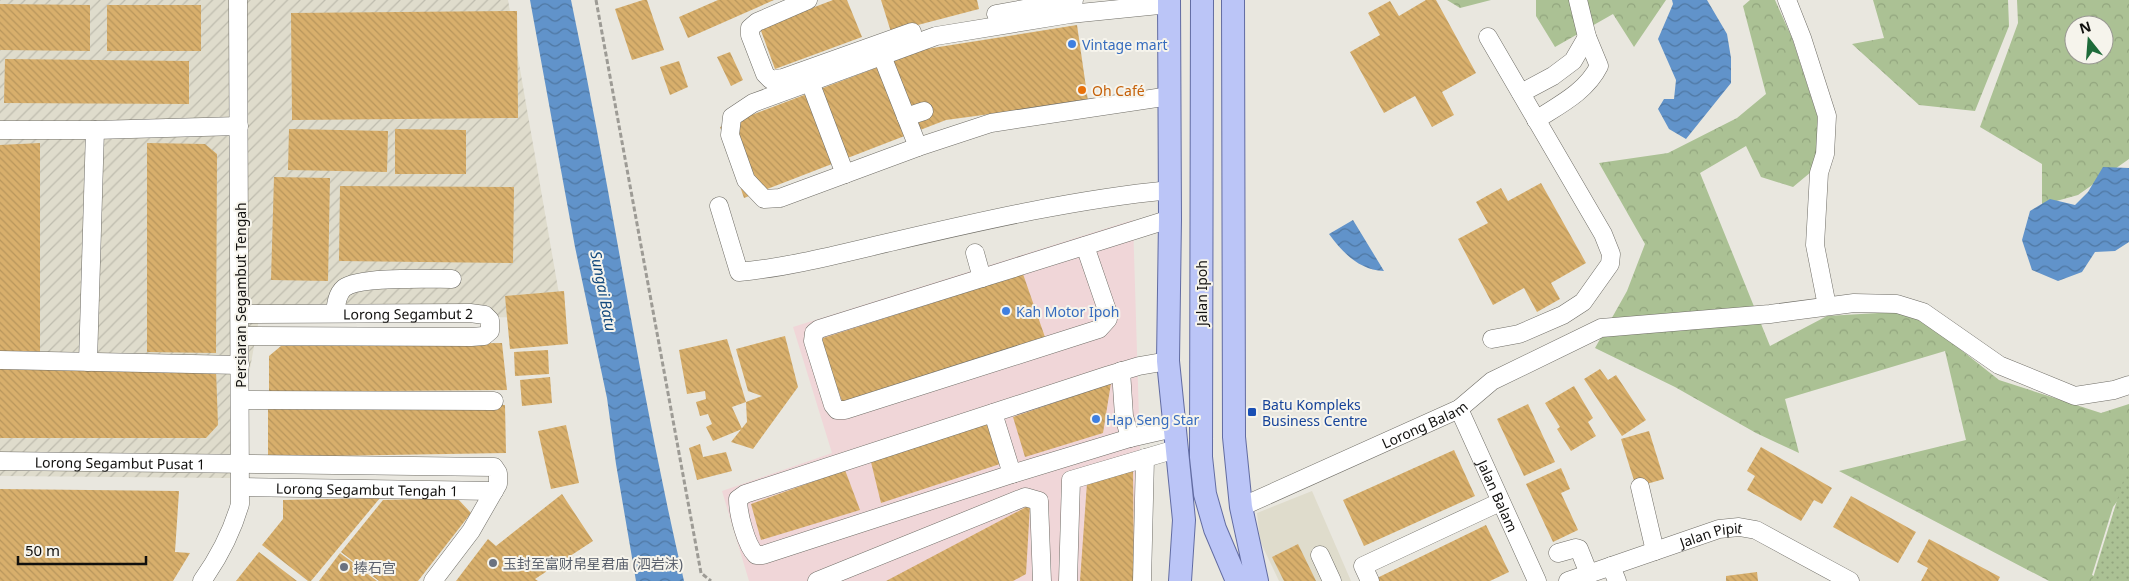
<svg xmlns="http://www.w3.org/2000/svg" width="2129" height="581" font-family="'Noto Sans','Noto Sans SC',sans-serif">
<defs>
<pattern id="industrial-furrows" width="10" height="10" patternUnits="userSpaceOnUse" patternTransform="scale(1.25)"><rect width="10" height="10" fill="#dfdccc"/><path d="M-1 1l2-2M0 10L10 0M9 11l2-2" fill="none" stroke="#bebcae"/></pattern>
<pattern id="forest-crowns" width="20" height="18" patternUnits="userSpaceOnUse" patternTransform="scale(1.25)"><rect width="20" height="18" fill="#abc194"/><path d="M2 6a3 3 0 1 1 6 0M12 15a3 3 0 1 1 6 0" fill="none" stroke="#92a57e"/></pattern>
<pattern id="park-dots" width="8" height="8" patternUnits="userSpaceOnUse" patternTransform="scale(1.25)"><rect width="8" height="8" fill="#abc194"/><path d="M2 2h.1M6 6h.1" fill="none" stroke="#92a57e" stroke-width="1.8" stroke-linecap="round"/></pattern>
<pattern id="water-waves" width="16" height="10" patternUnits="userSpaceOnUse" patternTransform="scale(1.25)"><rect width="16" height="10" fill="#6193ca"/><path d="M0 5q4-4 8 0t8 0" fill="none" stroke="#4f77a2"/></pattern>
<pattern id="building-back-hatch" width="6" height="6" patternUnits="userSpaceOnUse" patternTransform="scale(1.25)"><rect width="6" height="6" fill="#d8af6c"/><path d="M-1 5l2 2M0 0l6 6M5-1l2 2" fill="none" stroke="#b8965c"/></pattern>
</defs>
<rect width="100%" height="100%" fill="#e9e7df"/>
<path fill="#f0d6d8" d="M1133,220l8,264 -2,97h-390l-27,-90 110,-38 -39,-126z"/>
<path fill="url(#industrial-furrows)" d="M0,0h508l55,317 -304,2 -29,159 -230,-2z"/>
<path fill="#dfdccc" d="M1312,491l39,90h-72l-19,-40 -3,-28z"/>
<path fill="url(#forest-crowns)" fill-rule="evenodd" d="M1447,0h44l-31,8z
M1536,0h130l-32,47 -21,-33 -58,33 -19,-31z
M1750,0h25l17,38 25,77 6,47 -30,25 -32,-10 -15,-31 -46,27 70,173 57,-30 85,-5 87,69 102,33 28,-9v81l-16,22 -21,68 11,6h-54l-210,-110 127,-31 -21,-89 -160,48 14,54 -43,-20 -81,-46 -80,-39 32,-57 18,-47 -46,-81 69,-10 69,-35 29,-24 -23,-88z
M1873,0h135l1,26 -34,85 -56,-6 -67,-61 32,-6z
M2017,0h112v159l-51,36 -36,10v-41l-62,-37 38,-104zM2074,25h30v30h-30z"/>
<path fill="url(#park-dots)" d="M2129,462v119h-37z"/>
<path fill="url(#water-waves)" d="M530,0h41c41,193 68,389 113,581h-48l-20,-117 -9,-66 -32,-151z
M1672,0h35l20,34 4,24v25l-45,56 -17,-10 -11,-20 6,-10h10l2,-19 -18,-41 15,-35z
M2103,167l26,1v74l-14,9 -20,1 -13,20 -24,9 -26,-11 -10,-30 8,-29 20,-12 25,6 13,-13z
M1353,220l31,51c-25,-1 -41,-18 -55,-37z"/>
<path fill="url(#building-back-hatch)" d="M643,0h4l17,50 -32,10 -17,-51z
M718,0h56l-86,38 -9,-21z
M833,0h14l15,37 -87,32 -15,-41z
M881,0h96l2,9 -88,23z
M1426,0h10l40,73 -34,19 12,23 -22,12 -17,-31 -31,17 -34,-61 30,-17 -12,-22 22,-12 9,15z
M0,4l90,1v46l-90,-1z
M107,5h94v46h-94z
M517,11l1,107 -226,2 -1,-107z
M1077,25l11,76 -142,19 -202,78 -24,-71 206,-78z
M730,52l13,28 -12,6 -14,-29z
M5,59l184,2v43l-185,-1z
M679,61l9,26 -18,8 -10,-28z
M289,129l99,2 -1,41 -99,-2z
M395,129l71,1v44h-71z
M40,143v209l-40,1v-208z
M147,143l58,1 12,10 -1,199 -69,-1z
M274,177l56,1 -2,103 -57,-1z
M1541,183l45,80 -35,20 9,16 -23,13 -13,-24 -31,17 -35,-66 30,-16 -12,-21 25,-14 7,13z
M340,186l174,1 -1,76 -174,-2z
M1023,274l23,66 -203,64 -23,-65z
M564,291l4,53 -58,5 -5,-53z
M785,336l13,51 -45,62 -22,-7 16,-20 -1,-20 16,-6 -14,-5 -12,-42z
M727,339l19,63 -14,5 10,22 -29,12 -7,-14 6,-3 -4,-10 -8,2 -4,-14 10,-3 -1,-8 -18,3 -8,-44z
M502,343l5,47 -238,2v-36l12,-10z
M548,350l1,24 -34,2 -1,-24z
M0,369l216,1 2,55 -12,13h-206z
M1600,369l8,11 8,-5 30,45 -24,16 -38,-57z
M550,377l2,26 -30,3 -2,-26z
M1111,383l-8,50 -78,24 -12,-40z
M1574,386l19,32 -5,4 8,14 -25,15 -14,-22 3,-2 -15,-24z
M1528,404l27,58 -31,14 -27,-57z
M505,405l1,48 -238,4v-48z
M987,423l16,40 -122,40 -10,-41z
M566,425l13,58 -28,6 -13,-58z
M1649,431l15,48 -28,8 -15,-48z
M700,444l3,13 23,-5 6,19 -35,9 -8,-32z
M1761,447l71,41 -10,16 -8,-4 -13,21 -54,-31 8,-14 -8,-5z
M1454,450l21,46 -111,50 -21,-46z
M1561,468l9,21 -9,4 17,37 -25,12 -27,-58z
M1133,469l1,112h-54l7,-98z
M845,470l15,40 -99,30 -10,-36z
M0,489l179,2 -4,61 15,1 -17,28h-173z
M562,494l31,47 -58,38 3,2h-82l32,-42 8,7z
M1851,496l65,36 -18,31 -65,-36z
M380,498l-69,83h-3l-46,-36 21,-26v-19z
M457,498l14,15 -53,68h-39l-38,-29 42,-52z
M1030,505l-4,69 -13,7h-127z
M1486,525l23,47 -19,9h-112l-1,-3z
M1929,539l71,38 -2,4h-77l7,-13 -11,-6z
M1298,544l18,37h-32l-12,-24z
M259,552l38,29h-61z
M340,553l37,28h-58z
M1757,572l1,9h-32v-5z"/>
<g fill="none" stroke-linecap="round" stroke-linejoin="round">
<defs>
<g id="minor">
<path d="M808,0l-51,22 -7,6v7l15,39 6,6 12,-2 129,-46"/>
<path d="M1787,0l15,38 25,78 -2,38 -6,19 -4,72 12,61"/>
<path d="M1169,4l-99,10 -134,22 -183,67 -21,14 -2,18 16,45 18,19 16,-1 138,-51 73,-24 179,-27"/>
<path d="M996,14l78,-14"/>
<path d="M1488,37l115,197 8,20 -1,10 -27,38 -20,13 -44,19 -27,5"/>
<path d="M882,56l36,91"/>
<path d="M810,82l35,92"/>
<path d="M1521,93l32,-17 20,-15 14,-24"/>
<path d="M906,117l18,-6"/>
<path d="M1536,120c23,-15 50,-28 63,-54l-12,-29 -9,-37"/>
<path d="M0,130h95l144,-4"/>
<path d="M719,206l20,66c52,-5 104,-19 156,-31 90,-21 182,-42 275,-51"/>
<path d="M975,253l7,25 188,-59"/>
<path d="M982,278l-163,51 -5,4 -1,8 20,64 4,5h8l254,-81 9,-10v-6l-23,-67"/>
<path d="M335,313c1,-9 2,-19 9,-25 15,-12 86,-9 108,-9"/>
<path id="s1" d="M240,314l230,-1 15,2 5,5v11l-6,5 -13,1 -231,-1"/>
<path d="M0,360l240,5"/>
<path d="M1168,361l-29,5 -30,9 -364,119 -7,5c0,15 8,46 18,56h7l249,-81 118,-36 44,-10"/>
<path d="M88,362l7,-232"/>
<path d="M1121,371l3,45 6,22"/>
<path d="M241,400l253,1"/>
<path id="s2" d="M1459,409l78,172"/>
<path d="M993,413l19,61"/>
<path id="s3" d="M0,461l494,6 4,6v11l-27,47 -38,50"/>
<path id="s4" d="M241,487l253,4"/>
<path d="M1640,487l15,64"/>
<path id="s5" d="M1241,507l218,-98 33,-28 109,-53 169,-14 84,-11 43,1 26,8 76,53 76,31 39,-6 15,-5"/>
<path d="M1558,553l18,-5 3,1 10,25"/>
<path d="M1320,555l12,26"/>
<path d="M1611,566l6,15"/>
<path d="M202,581c17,-24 30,-49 38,-77l-2,-504"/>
<path d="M817,581l208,-84 14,4 3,80"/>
<path d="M1068,581l3,-101 105,-31"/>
<path d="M1142,581l3,-123"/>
<path d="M1370,581l-7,-15 137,-64"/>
<path id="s6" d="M1568,581l151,-52 20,-2 17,3 94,51"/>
</g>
<path id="major" d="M1169,0l1,219 -2,142 16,159 -4,61
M1202,0l-1,457 4,37 10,35 22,52
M1233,0l1,437 7,70 16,74"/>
</defs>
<use href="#minor" stroke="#6f6d66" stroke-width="19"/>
<use href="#major" stroke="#626ca2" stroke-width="24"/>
<path stroke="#9d9b95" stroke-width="3" stroke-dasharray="5 2.5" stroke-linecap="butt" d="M596,0l105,573 10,8"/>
<use href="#minor" stroke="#fff" stroke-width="18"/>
<use href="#major" stroke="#bbc5f7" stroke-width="22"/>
</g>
<g fill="#3f7fe0" stroke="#f6f4ec" stroke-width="2">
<circle cx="1072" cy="44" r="5"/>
<circle cx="1006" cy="311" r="5"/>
<circle cx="1096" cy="419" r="5"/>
</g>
<circle fill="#e8710a" stroke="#f6f4ec" stroke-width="2" cx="1082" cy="90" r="5"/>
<rect fill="#1a4fb4" stroke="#f6f4ec" stroke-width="2" x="1247" y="407" width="10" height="10" rx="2.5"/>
<g fill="#6b7280" stroke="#f6f4ec" stroke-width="2">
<circle cx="493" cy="563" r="5"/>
<circle cx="344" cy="567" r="5"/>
</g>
<g text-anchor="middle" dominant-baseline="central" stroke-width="4" stroke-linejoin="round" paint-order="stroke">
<g font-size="14" fill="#366cbe" stroke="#f6f4ec" text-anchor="start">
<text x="1082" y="44">Vintage mart</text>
<text x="1016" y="311">Kah Motor Ipoh</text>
<text x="1106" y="419">Hap Seng Star</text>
</g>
<g font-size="14" fill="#c56008" stroke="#f6f4ec" text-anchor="start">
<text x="1092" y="90">Oh Café</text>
</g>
<g font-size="14" fill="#11100e" stroke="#f6f4ec">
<text transform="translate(1201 293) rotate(-90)">Jalan Ipoh</text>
<text transform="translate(240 295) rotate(-90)">Persiaran Segambut Tengah</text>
<text stroke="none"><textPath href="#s1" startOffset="168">Lorong Segambut 2</textPath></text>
<text stroke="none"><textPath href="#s5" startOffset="201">Lorong Balam</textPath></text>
<text stroke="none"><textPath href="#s3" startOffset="120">Lorong Segambut Pusat 1</textPath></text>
<text stroke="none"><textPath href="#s4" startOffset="126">Lorong Segambut Tengah 1</textPath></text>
<text stroke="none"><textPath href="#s2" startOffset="95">Jalan Balam</textPath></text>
<text stroke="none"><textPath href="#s6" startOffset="151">Jalan Pipit</textPath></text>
</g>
<g font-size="14" fill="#164399" stroke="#f6f4ec" text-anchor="start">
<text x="1262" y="404">Batu Kompleks<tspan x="1262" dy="16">Business Centre</tspan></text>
</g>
<g font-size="14" fill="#5b616d" stroke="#f6f4ec" text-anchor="start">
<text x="503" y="563">玉封至富财帛星君庙 (泗岩沫)</text>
<text x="354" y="567">捧石宫</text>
</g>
<g font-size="15" font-style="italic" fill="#12487c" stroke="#f6f4ec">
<text transform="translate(604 291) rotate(79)">Sungai Batu</text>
</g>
</g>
<g transform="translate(2089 40) rotate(343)"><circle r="24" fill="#f6f4ec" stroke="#9a9993"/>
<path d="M0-4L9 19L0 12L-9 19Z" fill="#1e6b3a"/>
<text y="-8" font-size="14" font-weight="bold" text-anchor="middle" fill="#11100e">N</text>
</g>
<path d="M18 556v8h128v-8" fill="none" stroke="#11100e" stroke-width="2.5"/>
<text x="25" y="556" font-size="15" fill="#11100e" stroke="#f6f4ec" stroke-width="4" paint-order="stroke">50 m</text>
</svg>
